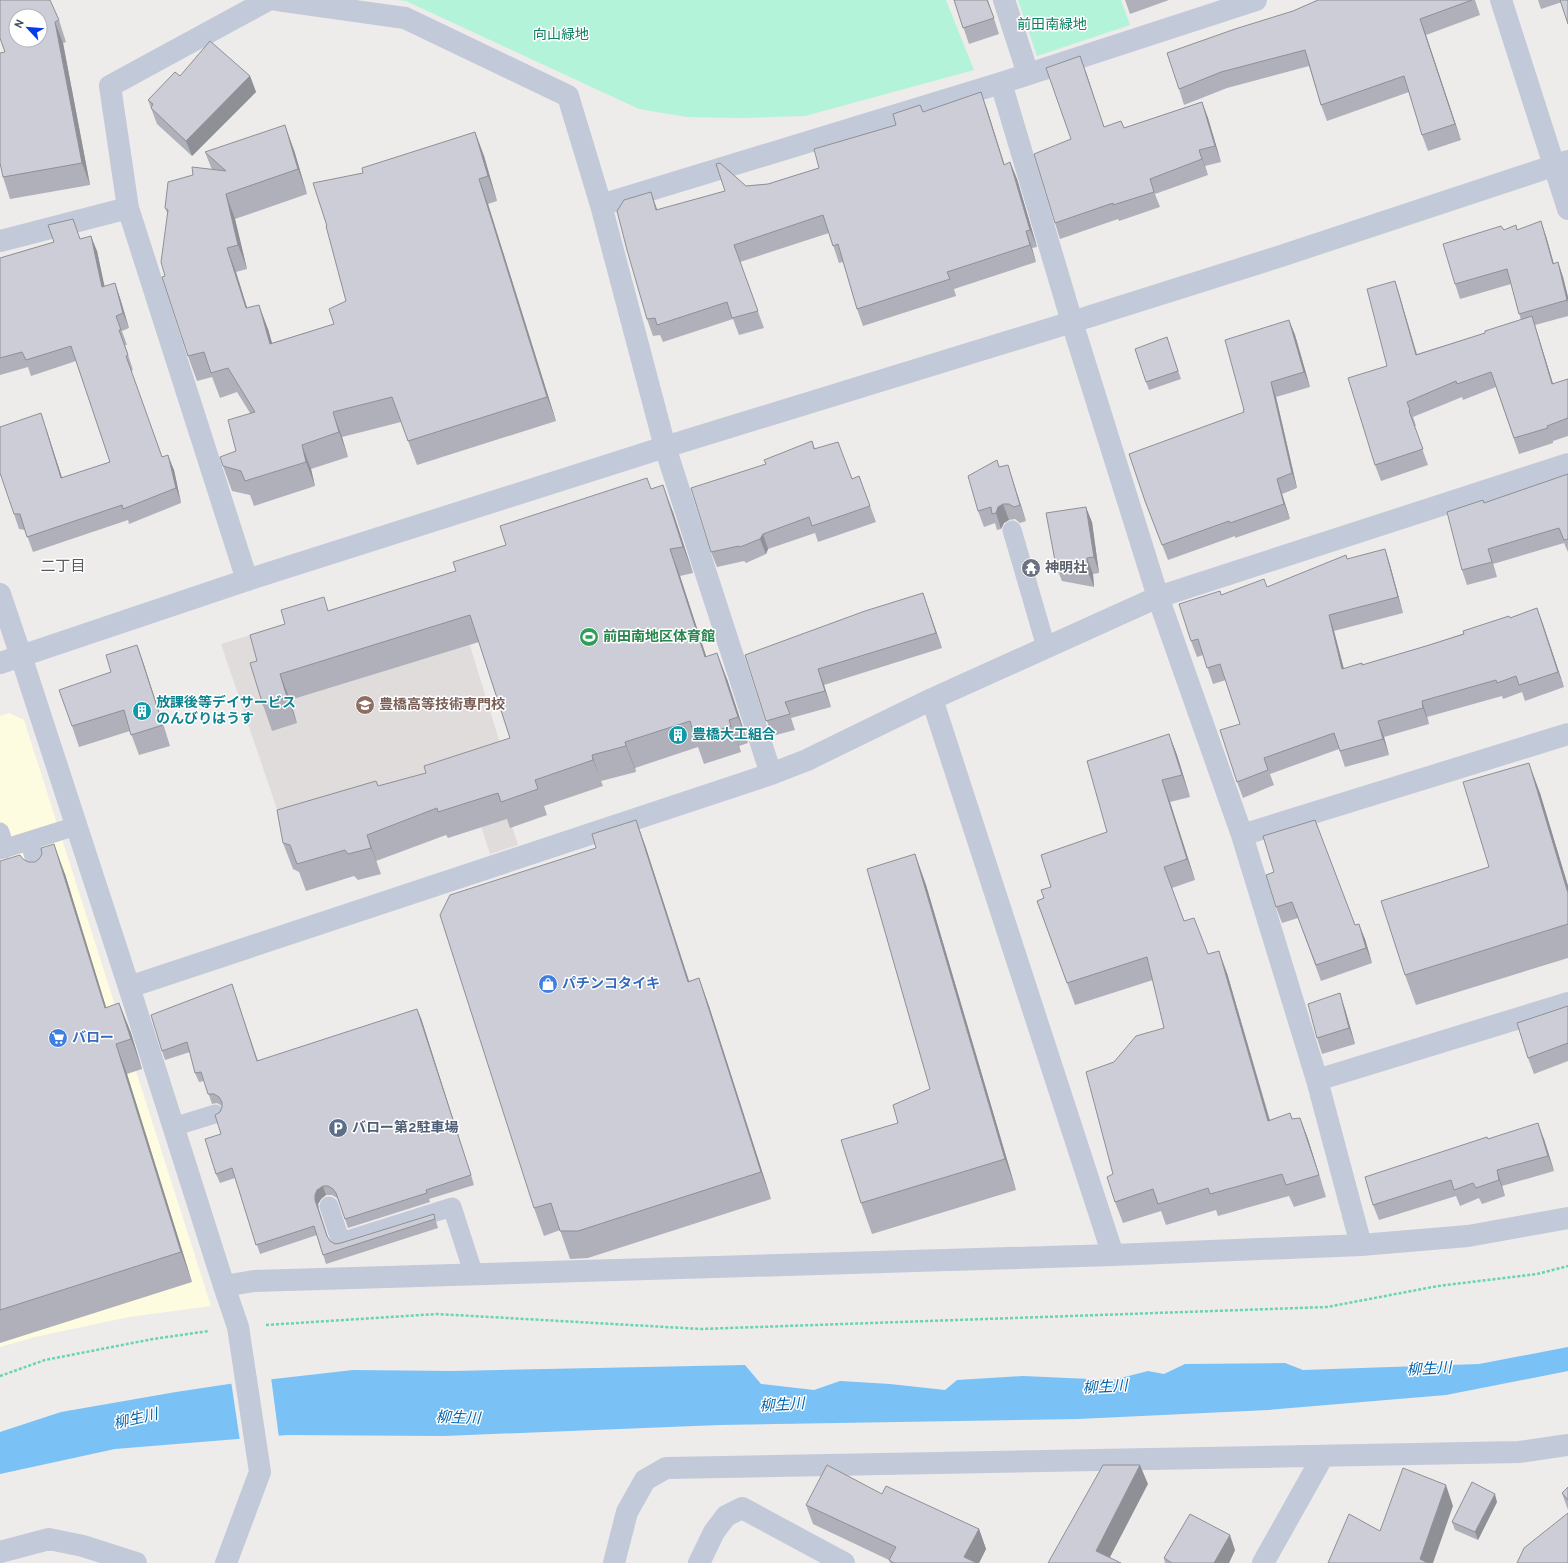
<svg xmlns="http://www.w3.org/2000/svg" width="1568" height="1563" font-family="Overpass,'Noto Sans JP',sans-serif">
<rect width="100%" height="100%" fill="#eeebeb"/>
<path fill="#fdfbe0" d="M9,713l15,7 187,586 -82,11 -94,20 -35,10v-631z"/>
<path fill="#e0dcdc" d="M448,574l59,192 -12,4 23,75 -28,9 -24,-75 -180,57 -65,-192z"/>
<path fill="#b2f3d9" d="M397,0h549l28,70 -169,46 -63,2 -55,-1 -48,-8 -233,-108z
M1018,0h103l9,25 -93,31z"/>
<path fill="#7ac1f5" d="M1568,1347v24l-122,24 -178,15 -190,9 -359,6 -275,11 -157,-1 -172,14 -115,25v-42l61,-20 115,-20 53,-8 124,-14 99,1 293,-6 16,19 53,6 26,-9 50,3 55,6 12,-10 66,-4 90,4 35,-9 16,3 21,-10 100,-1 18,7 176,-6z"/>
<path fill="#eeebeb" d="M271,1377l8,61 -39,3 -9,-60z"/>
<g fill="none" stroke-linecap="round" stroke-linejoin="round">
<path stroke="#67d4b5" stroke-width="2.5" stroke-dasharray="3 2" stroke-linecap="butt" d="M266,1325l171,-11 264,15 626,-22 111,-21 99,-12 31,-8
M0,1376l45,-16 108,-21 56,-8"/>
<path stroke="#c2c9d8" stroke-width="19" d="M1012,530l34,117
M0,832l5,17
M29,841l13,41
M0,850l76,-24
M173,1127l42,-13
M329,1206l12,36 111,-35 22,68"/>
<path stroke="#c2c9d8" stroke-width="22" d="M277,0l128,18 163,78 33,109 64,242 106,327
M1004,0l24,74
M1501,0l67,209
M1001,83l71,239 86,275 84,238 75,245 44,165
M601,205l400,-122 255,-83
M0,241l128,-33
M247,580l-119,-372 -18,-122 158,-86
M21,656l108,331 95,299 30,-5 859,-26 248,-10 107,-9 100,-18
M932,699l181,556
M1242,835l326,-101
M129,987l642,-213 36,-14 125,-61 226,-102 410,-133
M1317,1080l251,-77
M224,1286l14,41 22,145 -34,91
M0,1552l49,-13 34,7 53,17
M614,1563l13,-51 18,-32 21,-12 853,-16 49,-7
M699,1563l15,-31 12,-16 16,-8 102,55
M1263,1563l60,-107"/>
<path stroke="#c2c9d8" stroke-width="22" d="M0,594l21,62
M0,663l247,-83 418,-133 407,-125 209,-66 287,-95"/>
</g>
<path fill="#afb0b9" d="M954,0h34l11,34 -30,10z
M1125,0h44l-39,14z
M1318,0h157l5,15 -54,20 35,105 -33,11 -6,-16 -13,-43 -82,29 -6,-16 -12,-39 -82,22 -43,17 -5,-16 114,-78z
M1538,0h30l-27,9z
M59,20l7,22 -3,1 27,142 -80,14 -7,-22 2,-125 -5,-14z
M1086,72l18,55 20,1 78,-26 6,16 13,44 -16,4 3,9 -53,19 5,13 -41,14 -1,-2 -58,20 -5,-16 16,-84z
M180,76h70l6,16 -64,64 -35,-32 -9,-24z
M987,109l17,56 6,-3 7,17 20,68 -5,1 4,14 -82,27 2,7 -93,30 -6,-17 -14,-47 -4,1 -10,-30 -89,29 24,66 -25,7 -6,-16 -70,23 -3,-7 -7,1 -6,-17 11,-109 67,-19 21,-5 22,-2 51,-16 77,-43 27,-13z
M475,132l9,24 13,45 -9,3 68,217 -139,44 -16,-43 -59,15 6,20 -37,12 4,17 -61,20 -4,-11 -18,-4 -9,-25 13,-15 14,-38 -13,-21 -17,6 -8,-21 -15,4 -9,-25 -23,-80 3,-61 -3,-7 47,-38 -7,-18 89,-2 13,44 -72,25 12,50 -11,3 11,36 21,21 4,14 62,-19 12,-23 -19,-75 36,-53z
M48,225l32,14 17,12 7,36 11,-4 5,15 9,30 -7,3 5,14h-2l8,25 -2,1 31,86 12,13 7,33 -52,21 -1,-4 -95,32 -8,-22 -6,-1 -5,-15 32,-86 16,50 48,-16 -34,-101 -45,15 -3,-9 -28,8v-117l54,-16z
M1504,230h13l29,6 8,28 4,-2 5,15 5,20v19l-33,9 18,59 15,-5v57l-15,5v2l-34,11 -23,-67 -33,13 -1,-3 -49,20 3,9h-2l14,39 -47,16 -6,-16 12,-99 8,-85 5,16 17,57 68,-21 36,-13 -10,-36 -51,15 -5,-15z
M1289,320l6,15 15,52 -34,10 21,91 -15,6 8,25 -55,19v-2l-67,24 -23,-59 99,-89z
M1167,337l14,42 -32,11 -3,-8z
M812,441l3,8 37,30 7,-3 17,46 -58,20 -3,-9 -47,16 -2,5 -20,9 -2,-2 -27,6 -6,-15 55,-88z
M999,467l14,14 13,40 -6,2 -5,-4 -6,1 -5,3 -3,6 -4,1 -2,-7 -11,4 -6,-16z
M1568,474v78l-4,-9 -71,21 4,13 -30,8 -5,-15 21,-70 1,3z
M651,489l22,23 20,61 -13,3 26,81 21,22 21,64 -9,3 2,6 -37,12 -6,-17 -63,21 1,4 -35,9 2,5 -59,20 3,9 -37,13 -3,-9 -59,19 -2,-3 -70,26 5,13 -23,6 -4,-4 -48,15 -7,-19 -6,-3 -10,-26 95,-57 48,-13 84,-35 -31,-96 -189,58 7,23 -25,8 -9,-26 -6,-44 28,-37 171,-53 50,-26z
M1092,522l7,51 -6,1 1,13 -32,-6 -6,-15z
M1385,549l5,16 13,48 -69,18 10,38 18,-4 64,-19 84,-28 27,-10 27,79 -39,14 -3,-9 -19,7 -1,-3 -75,21 2,7 -45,13 5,18 -44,12 -6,-18 -69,25 4,11 -31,13 -6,-16 3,-58 -14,-44 -13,4 -10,-29 -6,2 -6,-16 29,-50 1,4 46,-8 80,-28z
M923,593l19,55 -118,37 7,22 -40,11 4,12 -23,6 -27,-81z
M137,645l7,20 26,81 -31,9 -9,-24 -51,16 -7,-21 39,-54z
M1169,734l8,21 13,42 -20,5 25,78 -23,8 12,33 24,33 19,19 43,147 23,-1 7,-1 8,21 18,58 -32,10 -5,-11 -71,20 -2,-6 -50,15 -5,-14 -38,12 -8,-21 -2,-28 1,-112 50,-34 -11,-48 -78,25 -38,-104 7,-3 7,-11 56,-55z
M1540,793l28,93v72l-152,47 -11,-30 84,-108z
M636,820l10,28 43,133 10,-3 10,28 62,193 -183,59 -18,1 -10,-29 -16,6 -10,-28 62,-360z
M915,854l11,31 90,305 -144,44 -11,-31 37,-80 32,-34z
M0,861l28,1 37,12 41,134 13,-5 12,30 11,36 -15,5 65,208 -192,61z
M1266,875l89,50 10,14 7,24 -51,18 -23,-63 -16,5 -6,-16z
M232,984l26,77 163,-43 53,167 -45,14 1,3 -82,26 -9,-26 -2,-4 -5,-3h-6l-5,4 -3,5 1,5 9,28 2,4 5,3 6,-1 93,-29 4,14 -112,36 -9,-29 -57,19 -25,-76 -15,5 -4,-9 5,-40 -1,-22 2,-5v-1l-5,-3 -5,1 -8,-23 -5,1 -4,-9 -5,-21 -25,8 -3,-9z
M1568,1006v55l-34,13 -6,-16z
M1345,1009l10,35 -33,10 -5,-16z
M1488,1139h56l10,32 -52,15 3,10 -23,8 -3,-6 -19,8 -4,-10 -77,24 -6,-15z
M1568,1487v23l-6,-17z
M882,1494l97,35 7,20 -7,14h-89l-1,-3 -76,-36 -7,-19z
M1497,1502l-19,38 -23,-10 -3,-8z
M1235,1550l-6,13h-64l-1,-5z"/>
<path fill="#8f9096" d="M1420,19l6,16 35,105 -6,-16z
M55,22l8,21 27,142 -8,-22z
M1080,56l6,16 23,71 -5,-16z
M250,76l6,16 -64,64 -6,-15z
M981,92l6,17 23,73 -6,-17z
M1202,102l6,16 13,44 -6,-16z
M285,125l9,25 13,44 -9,-25z
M475,132l9,24 13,45 -9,-25z
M1199,150l6,16 3,9 -6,-16z
M1010,162l7,17 20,68 -7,-17z
M479,179l9,25 68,217 -9,-24z
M651,192l6,17 6,18 -7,-17z
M226,194l9,25 12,50 -9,-24z
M1541,221l5,15 12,43 -5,-15z
M1026,231l6,17 4,14 -6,-17z
M91,236l6,15 11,51 -6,-15z
M227,248l9,24 19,61 -9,-25z
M1558,262l5,15 5,20v6z
M1395,281l5,16 21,73 -5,-15z
M115,283l5,15 9,30 -6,-15z
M259,305l9,24 11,39 -9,-24z
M1532,316l5,16 21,68 -6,-16z
M1289,320l6,15 15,52 -6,-15z
M1271,382l5,15 21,91 -5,-15z
M333,412l9,25 6,20 -9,-25z
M41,413l5,15 21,65 -6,-15z
M302,445l9,24 4,17 -9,-24z
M168,455l6,15 7,33 -5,-15z
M1008,465l5,16 13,40 -6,-16z
M1277,479l5,15 8,25 -6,-15z
M663,485l10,27 20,61 -10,-26z
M1003,504l6,16 -5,3 -3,6 -5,-16 2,-6z
M1086,507l6,15 7,51 -5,-16z
M763,534l5,15 -2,5 -6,-15z
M670,549l10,27 35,107 -10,-26z
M1385,549l5,16 13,48 -5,-16z
M1488,549l5,15 4,13 -5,-15z
M1087,558l6,16 1,13 -6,-15z
M923,593l5,15 14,40 -6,-15z
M1537,608l6,16 21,63 -6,-15z
M1329,615l5,16 14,54 -6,-16z
M137,645l7,20 26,81 -7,-21z
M717,653l10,26 21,64 -10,-26z
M818,669l6,16 7,22 -6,-16z
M280,674l10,26 7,23 -10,-26z
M1422,701l5,16 2,7 -6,-16z
M729,720l10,26 2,6 -10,-26z
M1378,721l6,16 5,18 -6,-16z
M1169,734l8,21 13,42 -8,-22z
M625,742l10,26 1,4 -10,-26z
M592,755l9,26 2,5 -10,-26z
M1529,763l11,30 28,93v7z
M1162,780l8,22 25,78 -8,-21z
M636,820l10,28 52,161 -10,-27z
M367,835l14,39 -10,-26z
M54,844l11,30 51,165 -11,-31z
M915,854l11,31 90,305 -11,-31z
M1359,924l6,15 7,24 -6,-15z
M1219,951l8,22 49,170 -8,-22z
M699,978l10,28 62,193 -10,-27z
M1340,993l5,16 10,35 -6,-16z
M119,1003l12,30 11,36 -11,-30z
M417,1009l4,9 53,167 -3,-10z
M116,1044l11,30 65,208 -11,-30z
M1300,1118l8,21 18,58 -7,-22z
M1538,1123l6,16 10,32 -6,-15z
M1497,1170l5,16 3,10 -6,-16z
M323,1186l3,9 -5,4 -3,5 1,5 -4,-9v-5l2,-5z
M1140,1465l8,19 -41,79 -11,-12z
M1446,1485l7,21 -20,57h-11l-2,-4z
M1495,1494l2,8 -19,38 -3,-8z
M979,1529l7,20 -7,14h-12l-3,-6z
M1230,1535l5,15 -6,13h-15z"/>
<path fill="#cccdd7" stroke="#8f9096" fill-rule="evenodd" d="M0,0h50l9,20 -4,2 27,141 -79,14 -3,-14v-110l5,-1 -5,-14zM16,16h24v24h-24z
M954,0h33l7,18 -31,10z
M1318,0h154l-52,19 35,105 -33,11 -18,-59 -83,29 -16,-55 -84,22 -42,17 -12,-36 68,-24 58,-18z
M1560,0h8v24z
M210,41l40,35 -64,65 -35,-33 2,-4 -5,-4 27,-28 5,4z
M1080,56l24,71 17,-6 3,7 78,-26 13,44 -16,4 3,9 -52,20 4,13 -41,13v-2l-58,20 -21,-69 37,-15 -25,-71z
M981,92l23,73 6,-3 20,68 -4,1 4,14 -83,27 3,7 -93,30 -19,-65 -5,2 -10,-31 -89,30 24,66 -26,7 -5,-16 -70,23 -2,-7 -8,1 -20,-69 -10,-39 7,-11 27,-8 5,18 69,-19 -9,-27 4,-1 26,23 22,-2 51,-16 -5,-19 82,-24 -3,-11 27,-9 3,7z
M285,125l13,44 -72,25 12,51 -11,3 19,60 13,-3 11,39 64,-20 -5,-15 17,-8 -20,-75h1l-14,-43 50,-10 -1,-5 113,-36 13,44 -9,3 68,218 -139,44 -16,-44 -59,15 6,20 -37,13 4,17 -61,19 -4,-10 -18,-5 -3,-9 16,-6 -8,-31 27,-8 -27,-44 -17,5 -7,-21 -16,4 -26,-79 3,-1 -4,-14 7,-52 -3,-2 3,-26 25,-7 -1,-8 34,4 -21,-19z
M73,219l7,20 11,-3 11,51 13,-4 8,30 -7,3 5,14h-2l9,25 -2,1 36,101 6,-2 8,33 -53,21 -1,-4 -95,32 -7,-23h-6l-14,-41v-46l41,-14 20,65 49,-16 -39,-116 -45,14 -4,-8 -22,6v-100l54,-16 -6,-17z
M1541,221l12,43 5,-2 9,38 -48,14 -12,-45 -52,15 -12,-40 58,-18 3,4 12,-5 1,5z
M1395,281l21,74 69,-22v-2l47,-15 20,68 16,-5v39l-21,8 1,2 -34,10 -23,-66 -34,12 -1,-3 -49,21 3,8 -1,1 14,38 -48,16 -27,-87 39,-12 -20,-77z
M1289,320l15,52 -33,10 21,91 -15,6 7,25 -54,19 -1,-2 -67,24 -17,-44 -16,-47 115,-42 -1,-2h1l-19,-70z
M1167,337l11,34 -32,11 -11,-33z
M812,441l2,8 24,-7 14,37 7,-3 11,30 -58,20 -3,-9 -46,17 -3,5 -20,8 -1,-1 -28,6 -20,-64 75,-24 -2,-4z
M997,460l2,7 9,-2 12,40 -6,2 -5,-3h-6l-5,3 -2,6 -4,1 -1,-7 -13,4 -10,-35z
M1568,474v65l-4,1 -5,-12 -71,21 4,13 -30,8 -15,-58 36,-12 1,3z
M647,478l4,11 12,-4 20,62 -13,2 35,108 12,-4 21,64 -9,3 2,6 -36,12 -5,-17 -65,21 1,4 -34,9 1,5 -58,20 3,9 -37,13 -3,-9 -60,19 -1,-4 -70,27 4,13 -23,6 -3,-4 -48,14 -7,-19 -7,-2 -6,-33 99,-29 2,5 48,-13 -2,-7 86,-28 -40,-123 -190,59 7,23 -24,8 -13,-42 7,-2 -7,-26 35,-11 -4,-14 43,-13 4,14 128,-40 -3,-9 53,-17 -6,-19z
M1086,507l8,50 -7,1 1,14 -32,-6 -10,-53z
M1385,549l13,48 -69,18 13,54 20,-6v2l64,-19 38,-12 -1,-3 46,-15 1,2 27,-10 21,64 -39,13 -3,-9 -19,7 -1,-3 -74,21 1,7 -45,13 5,18 -43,12 -6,-18 -70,25 4,12 -31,12 -17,-52 20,-6 -20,-60 -13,4 -9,-29 -7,2 -12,-37 41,-13 1,4 43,-16 3,8 79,-32 1,4z
M923,593l13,40 -118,36 7,22 -40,11 5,12 -24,7 -21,-66 120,-44z
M137,645l26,80 -32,10 -7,-25 -52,16 -13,-36 52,-18 -5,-17z
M1169,734l13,41 -20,5 25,79 -23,8 20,54 10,-3 14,36 11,-3 49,170 22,-8 2,6 8,-1 19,57 -33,10 -4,-11 -72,20 -2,-6 -50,16 -5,-15 -38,13 -8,-25 6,-3 -27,-102 28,-10 22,-26 28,-8 -17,-71 -80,26 -30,-82 7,-3 -3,-8 10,-3 -10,-32 66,-23 -20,-71z
M1529,763l39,130v31l-163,51 -24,-74 108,-34 -26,-85z
M636,820l52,162 11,-4 62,194 -183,59h-18l-9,-28 -17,5 -94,-293 10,-20 146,-47 -4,-14z
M1315,820l40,105 4,-1 7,24 -50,17 -24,-63 -16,5 -10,-32 8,-3 -11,-36z
M54,844l51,164 14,-5 12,36 -15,5 65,208 -181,58v-449l20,-6 3,4 5,3h7l4,-3 3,-5 -1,-6z
M915,854l90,305 -144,44 -20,-63 57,-17 -5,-18 37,-16 -63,-220z
M232,984l25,77 160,-52 54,166 -45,15 1,3 -82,26 -9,-26 -3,-4 -5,-3h-5l-6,4 -2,5v5l12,36 3,5 5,3 6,-1 93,-29 1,5 -112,36 -9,-29 -58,19 -24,-77 -16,6 -11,-35 16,-5 -6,-19 5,-3 2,-5v-5l-3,-5 -5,-3h-6l-7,-22 -6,1 -8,-31 -25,9 -11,-36z
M1340,993l9,35 -32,10 -9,-34z
M1568,1006v37l-40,15 -11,-35z
M1538,1123l10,33 -51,14 2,10 -23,8 -3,-5 -19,7 -3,-10 -78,25 -8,-28 122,-40 1,2z
M827,1465l55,29 4,-8 93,43 -15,28 13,6h-83l-5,-3 7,-13 -90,-42z
M1103,1465h37l-44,86 25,12h-73z
M1403,1468l43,17 -26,74 8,4h-100l21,-49 31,17z
M1472,1482l23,12 -20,38 -23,-10z
M1568,1487v13l-6,-7z
M1568,1513v50h-51l7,-15z
M1190,1514l40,21 -16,28h-42l-8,-5z"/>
<defs>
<symbol id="temple-disc" viewBox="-11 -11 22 22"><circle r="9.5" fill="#6b7280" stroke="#fff"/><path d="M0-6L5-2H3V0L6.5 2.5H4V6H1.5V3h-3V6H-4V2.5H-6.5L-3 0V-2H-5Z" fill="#fff"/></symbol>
<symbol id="stadium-disc" viewBox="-11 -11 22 22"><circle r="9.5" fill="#2e9e5b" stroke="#fff"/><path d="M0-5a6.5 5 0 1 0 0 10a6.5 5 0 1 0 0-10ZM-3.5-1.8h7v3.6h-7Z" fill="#fff"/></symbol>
<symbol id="university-disc" viewBox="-11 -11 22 22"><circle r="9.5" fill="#8d6e63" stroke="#fff"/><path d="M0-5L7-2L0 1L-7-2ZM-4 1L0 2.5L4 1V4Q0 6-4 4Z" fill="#fff"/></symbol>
<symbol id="building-disc" viewBox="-11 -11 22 22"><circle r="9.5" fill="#0f9aa8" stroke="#fff"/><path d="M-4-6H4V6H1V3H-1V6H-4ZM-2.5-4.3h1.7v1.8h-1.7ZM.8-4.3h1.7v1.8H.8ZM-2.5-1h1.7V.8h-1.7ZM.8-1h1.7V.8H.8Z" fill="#fff"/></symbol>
<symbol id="shop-disc" viewBox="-11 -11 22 22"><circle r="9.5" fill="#3f7fe0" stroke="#fff"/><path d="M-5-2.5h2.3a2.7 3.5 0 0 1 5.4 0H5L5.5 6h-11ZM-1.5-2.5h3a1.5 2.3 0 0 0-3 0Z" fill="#fff"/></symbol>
<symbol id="supermarket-disc" viewBox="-11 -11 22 22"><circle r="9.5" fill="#3f7fe0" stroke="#fff"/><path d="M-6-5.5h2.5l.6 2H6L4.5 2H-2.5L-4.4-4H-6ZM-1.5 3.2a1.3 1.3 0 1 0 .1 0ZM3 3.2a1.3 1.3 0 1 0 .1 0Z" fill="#fff"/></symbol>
<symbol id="parking-disc" viewBox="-11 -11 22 22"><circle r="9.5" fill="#5c6f8a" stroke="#fff"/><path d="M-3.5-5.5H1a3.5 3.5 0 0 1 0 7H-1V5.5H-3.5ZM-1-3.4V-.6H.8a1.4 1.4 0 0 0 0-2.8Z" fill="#fff"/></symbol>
</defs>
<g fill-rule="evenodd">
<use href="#temple-disc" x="1020" y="557" width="22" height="22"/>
<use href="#stadium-disc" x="578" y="626" width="22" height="22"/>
<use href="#university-disc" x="354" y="694" width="22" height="22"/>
<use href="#building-disc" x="131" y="700" width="22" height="22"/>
<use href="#building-disc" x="667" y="724" width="22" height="22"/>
<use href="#shop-disc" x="537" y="973" width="22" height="22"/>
<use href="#supermarket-disc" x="47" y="1027" width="22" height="22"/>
<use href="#parking-disc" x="327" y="1117" width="22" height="22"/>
</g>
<g text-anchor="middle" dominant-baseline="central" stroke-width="3" stroke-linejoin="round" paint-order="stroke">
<g font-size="14" fill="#0d8160" stroke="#fff">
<text x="1052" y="25">前田南緑地</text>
<text x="561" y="35">向山緑地</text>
</g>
<g font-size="14" font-weight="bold" fill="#5b616d" stroke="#fff" text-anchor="start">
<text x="1045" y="568">神明社</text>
</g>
<g font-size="14" font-weight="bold" fill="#27864d" stroke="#fff" text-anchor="start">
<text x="603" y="637">前田南地区体育館</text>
</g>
<g font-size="14" font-weight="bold" fill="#0d838f" stroke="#fff" text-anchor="start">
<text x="156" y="703">放課後等デイサービス<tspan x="156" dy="16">のんびりはうす</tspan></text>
<text x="692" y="735">豊橋大工組合</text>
</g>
<g font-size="14" font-weight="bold" fill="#785e54" stroke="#fff" text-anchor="start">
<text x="379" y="705">豊橋高等技術専門校</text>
</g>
<g font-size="14" font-weight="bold" fill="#366cbe" stroke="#fff" text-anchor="start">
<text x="562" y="984">パチンコタイキ</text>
<text x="72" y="1038">バロー</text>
</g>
<g font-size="14" font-weight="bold" fill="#4e5e75" stroke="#fff" text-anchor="start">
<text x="352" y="1128">バロー第2駐車場</text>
</g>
<g font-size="15" fill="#575961" stroke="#fff">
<text x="63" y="567">二丁目</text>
</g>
<g font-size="15" font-style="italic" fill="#0065af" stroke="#fff">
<text transform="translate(1429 1370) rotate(-3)">柳生川</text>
<text transform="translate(1105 1388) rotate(-3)">柳生川</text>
<text transform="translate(782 1406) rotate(-3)">柳生川</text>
<text transform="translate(458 1419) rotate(2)">柳生川</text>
<text transform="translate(136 1420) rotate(-13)">柳生川</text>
</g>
</g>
<g transform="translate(28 28) rotate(296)"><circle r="19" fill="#ffffff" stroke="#b3b6bd"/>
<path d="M0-3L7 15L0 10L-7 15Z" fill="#063aed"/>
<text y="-6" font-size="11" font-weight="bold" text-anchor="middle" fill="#42495a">N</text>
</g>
</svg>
